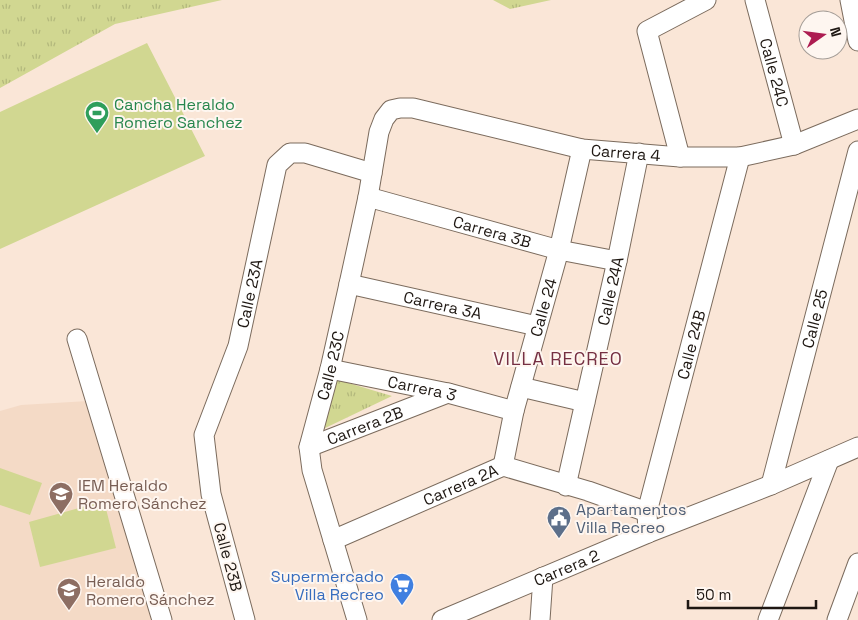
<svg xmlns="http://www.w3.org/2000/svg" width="858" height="620" font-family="'Space Grotesk',sans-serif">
<defs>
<pattern id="grass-tufts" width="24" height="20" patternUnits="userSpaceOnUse" patternTransform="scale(1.25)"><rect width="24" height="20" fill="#d1d791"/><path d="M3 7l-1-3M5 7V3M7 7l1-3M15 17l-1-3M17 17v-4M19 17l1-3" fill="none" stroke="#b3b87c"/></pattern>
</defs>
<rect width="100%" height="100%" fill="#fae6d7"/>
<path fill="#f4dac6" d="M88,401l67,219h-155v-209l21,-6z"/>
<path fill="url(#grass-tufts)" d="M0,0h222l-107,24 -115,64z
M493,0h58l-41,9z
M335,379l57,17 -71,34z"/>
<path fill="#d1d791" d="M147,43l58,113 -205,93v-137z
M0,468l42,15 -12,32 -30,-10z
M104,501l12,47 -76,19 -11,-45z"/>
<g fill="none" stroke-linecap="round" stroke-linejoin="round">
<defs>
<g id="street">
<path id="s1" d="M755,0l39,145"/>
<path d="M850,0l8,41"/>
<path d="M680,157l-33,-126 59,-31"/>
<path id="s2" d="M368,197l191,53 58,11"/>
<path id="s3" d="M349,284l188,42"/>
<path d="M77,339l85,281"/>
<path id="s4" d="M330,369l118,24 66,18"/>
<path d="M521,387l64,15"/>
<path id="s5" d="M309,447l139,-54"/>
<path id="s6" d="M503,466l11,-55 45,-161 23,-101"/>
<path id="s7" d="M771,485l87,-334"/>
<path id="s8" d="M566,486l51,-225 22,-108"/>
<path id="s9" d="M648,533l-1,-21 93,-355"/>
<path id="s10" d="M333,540l170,-74 85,25 59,21"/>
<path id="s11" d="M245,620l-34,-126 -7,-59 34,-89 39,-181 13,-12h15l67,20"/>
<path id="s12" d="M357,620l-45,-150 -3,-23 21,-78 19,-85 19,-87 11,-65 5,-13 7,-9 9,-2h13l169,41 98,8h60l54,-12 64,-26"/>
<path id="s13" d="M442,620l206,-87 123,-48 87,-38"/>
<path d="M540,620l3,-43"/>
<path d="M768,620l61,-160"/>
<path d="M837,620l21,-57"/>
</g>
</defs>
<use href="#street" stroke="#7b6b5d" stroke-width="21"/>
<use href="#street" stroke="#fff" stroke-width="19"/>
</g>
<defs>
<symbol id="stadium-pin" viewBox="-11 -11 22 30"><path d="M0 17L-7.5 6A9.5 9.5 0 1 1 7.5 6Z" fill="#2e9e5b" stroke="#fef6f0"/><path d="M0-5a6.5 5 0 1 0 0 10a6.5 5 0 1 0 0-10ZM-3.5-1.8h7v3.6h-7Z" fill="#fff"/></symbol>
<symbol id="school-pin" viewBox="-11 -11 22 30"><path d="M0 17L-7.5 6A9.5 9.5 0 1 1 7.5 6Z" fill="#8d6e63" stroke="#fef6f0"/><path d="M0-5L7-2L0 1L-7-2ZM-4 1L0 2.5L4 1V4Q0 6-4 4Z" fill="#fff"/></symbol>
<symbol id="civic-pin" viewBox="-11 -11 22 30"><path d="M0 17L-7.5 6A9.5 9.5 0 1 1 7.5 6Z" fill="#5c6f8a" stroke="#fef6f0"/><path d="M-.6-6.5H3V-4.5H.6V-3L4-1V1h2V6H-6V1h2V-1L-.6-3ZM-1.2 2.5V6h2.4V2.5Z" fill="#fff"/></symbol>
<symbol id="supermarket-pin" viewBox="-11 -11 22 30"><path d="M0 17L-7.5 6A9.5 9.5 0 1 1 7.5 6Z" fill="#3f7fe0" stroke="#fef6f0"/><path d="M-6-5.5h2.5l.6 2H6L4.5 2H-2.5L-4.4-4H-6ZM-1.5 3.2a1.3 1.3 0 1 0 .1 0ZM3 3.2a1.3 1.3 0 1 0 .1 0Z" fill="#fff"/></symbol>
</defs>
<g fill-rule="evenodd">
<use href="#stadium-pin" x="83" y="99" width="28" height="38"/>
<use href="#school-pin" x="47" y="480" width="28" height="38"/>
<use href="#civic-pin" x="545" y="504" width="28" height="38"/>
<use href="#supermarket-pin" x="388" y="571" width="28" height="38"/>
<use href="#school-pin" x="55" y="576" width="28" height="38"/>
</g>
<g text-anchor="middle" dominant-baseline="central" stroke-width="4" stroke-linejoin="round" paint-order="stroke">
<g font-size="16" fill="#1e1712" stroke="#fef6f0">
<text stroke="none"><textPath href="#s1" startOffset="75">Calle 24C</textPath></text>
<text stroke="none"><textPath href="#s12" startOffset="768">Carrera 4</textPath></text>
<text stroke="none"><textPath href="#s2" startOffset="129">Carrera 3B</textPath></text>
<text stroke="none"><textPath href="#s8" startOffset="200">Calle 24A</textPath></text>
<text stroke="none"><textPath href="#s11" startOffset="339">Calle 23A</textPath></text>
<text stroke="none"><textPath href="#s3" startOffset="96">Carrera 3A</textPath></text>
<text stroke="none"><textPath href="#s6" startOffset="164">Calle 24</textPath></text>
<text stroke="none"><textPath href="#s7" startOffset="172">Calle 25</textPath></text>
<text stroke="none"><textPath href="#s9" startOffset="194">Calle 24B</textPath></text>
<text stroke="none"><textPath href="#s12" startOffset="264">Calle 23C</textPath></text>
<text stroke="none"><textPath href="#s4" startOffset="94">Carrera 3</textPath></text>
<text stroke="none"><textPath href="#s5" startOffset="60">Carrera 2B</textPath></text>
<text stroke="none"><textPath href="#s10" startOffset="139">Carrera 2A</textPath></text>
<text transform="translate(228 557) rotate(75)">Calle 23B</text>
<text stroke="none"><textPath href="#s13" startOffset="135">Carrera 2</textPath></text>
</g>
<g font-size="16" fill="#27864d" stroke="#fef6f0" text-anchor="start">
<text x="114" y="104">Cancha Heraldo<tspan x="114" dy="18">Romero Sanchez</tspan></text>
</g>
<g font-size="16" fill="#785e54" stroke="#fef6f0" text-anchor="start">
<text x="78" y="485">IEM Heraldo<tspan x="78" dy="18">Romero Sánchez</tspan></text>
<text x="86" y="581">Heraldo<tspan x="86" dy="18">Romero Sánchez</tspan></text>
</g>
<g font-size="16" fill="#4e5e75" stroke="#fef6f0" text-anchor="start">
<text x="576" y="509">Apartamentos<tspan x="576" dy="18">Villa Recreo</tspan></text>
</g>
<g font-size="16" fill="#366cbe" stroke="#fef6f0" text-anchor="end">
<text x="384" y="576">Supermercado<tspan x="384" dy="18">Villa Recreo</tspan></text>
</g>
<g font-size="18" letter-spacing="1" fill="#752f42" stroke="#fef6f0">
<text x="558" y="358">VILLA RECREO</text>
</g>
</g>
<g transform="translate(823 35) rotate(76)"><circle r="24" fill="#fef6f0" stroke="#a49d97"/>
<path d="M0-4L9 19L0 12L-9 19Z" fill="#ad1c51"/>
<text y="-8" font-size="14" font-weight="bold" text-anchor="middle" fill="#1e1712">N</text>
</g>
<path d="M688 600v8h128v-8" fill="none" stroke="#1e1712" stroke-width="2.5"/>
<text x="696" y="600" font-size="15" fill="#1e1712" stroke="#fef6f0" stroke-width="4" paint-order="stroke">50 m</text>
</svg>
